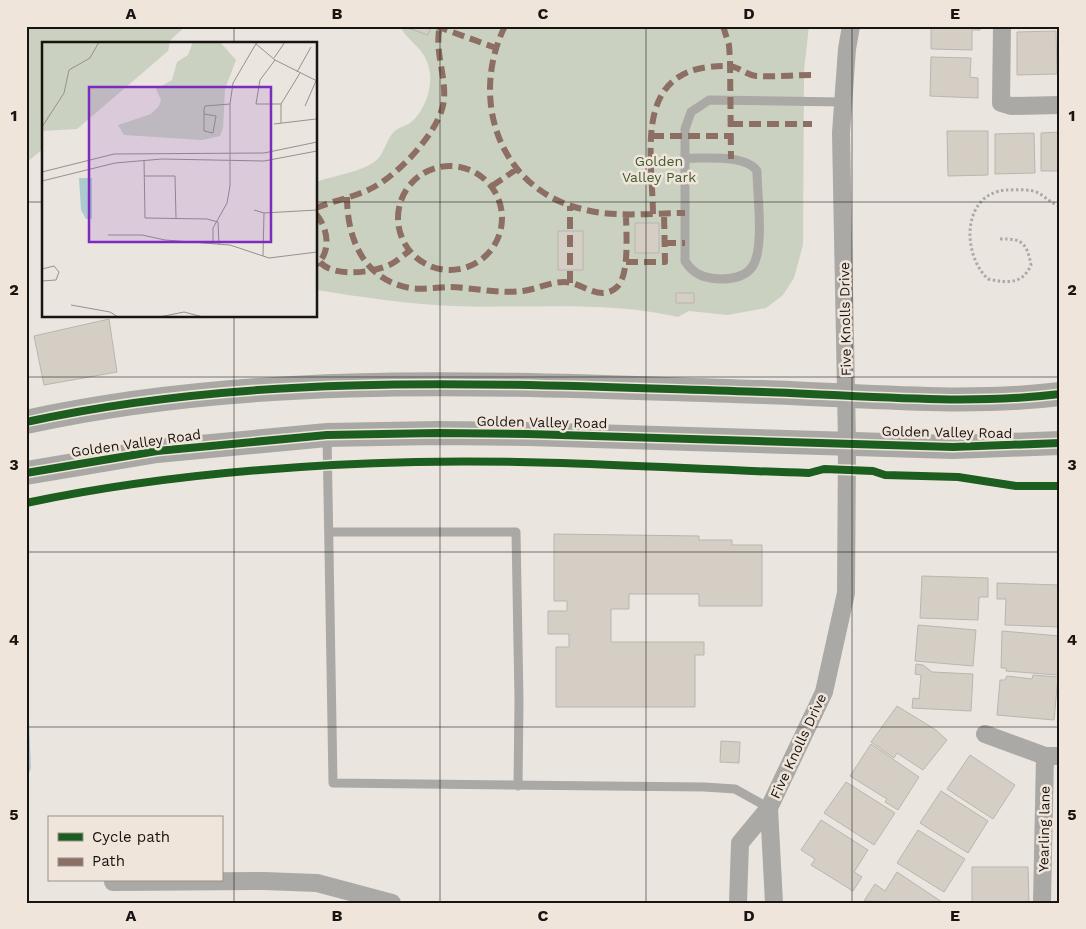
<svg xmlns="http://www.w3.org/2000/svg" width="1086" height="929" font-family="'Work Sans',sans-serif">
<rect width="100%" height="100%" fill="#ebe5e0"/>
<path fill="#cad1c1" d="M26,26h160l-20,18h-122v104l-18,15z
M400,26h409l-5,45 -1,174 -9,33 -11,17 -17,13 -38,7 -39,-4 -11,6c-72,-17 -152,-8 -225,-11 -46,-2 -92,-9 -137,-16v-108c16,-6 45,-10 58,-20 10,-7 11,-19 18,-28 5,-7 13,-7 19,-12 13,-10 21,-33 19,-49 -3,-25 -21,-29 -30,-47z"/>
<path fill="#abcbcf" d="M26,647l5,121 -5,13z"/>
<path fill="#d5cec5" stroke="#b9b5b0" d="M409,26h22l-3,9 -20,-7z
M931,26h49v4h-8v20l-41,-1z
M1056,31l1,43 -40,1v-43z
M931,57l40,1 -1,19 8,1v20l-48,-2z
M947,131h41v44l-40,1z
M1060,132v39h-19v-38z
M1034,133l1,40 -40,1v-40z
M635,223h24v30h-24z
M558,231h25v39h-25z
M676,293h18v10h-18z
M109,319l8,53 -73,13 -10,-49z
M554,534l145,2v4h33v5h30v61h-63v-12h-70v15h-18v33h93v13h-9v52h-139v-60h13v-13h-21v-23h19v-10h-13z
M922,576l66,2v19h-9l-1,23 -58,-2z
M997,583l63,2v42l-55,-2 1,-26h-9z
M918,625l58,5 -3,36 -58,-5z
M1002,631l58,5 -2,39 -52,-4v-3h-5z
M916,664l7,1 9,7 41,2 -2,37 -59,-3 1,-10 6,1 2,-24 -6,-1z
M1033,675l25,2 -4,43 -57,-5 3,-35h5l2,-4 25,3z
M897,706l39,24 11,10 -24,30 -26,-17 -3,5 -23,-16z
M721,741l19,1 -1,21 -19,-1z
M871,744l48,33 -21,33 -13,-8 2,-3 -37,-23z
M970,755l45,30 -22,34 -46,-30z
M846,782l49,31 -21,32 -50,-32z
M941,791l47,30 -20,32 -48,-30z
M821,820l47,30 -14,22 8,5 -9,14 -42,-26 4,-6 -14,-9z
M918,830l47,29 -21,33 -47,-29z
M972,867h56l1,35 -57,1z
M897,872l45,30v1l-78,-2 11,-17 10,7z"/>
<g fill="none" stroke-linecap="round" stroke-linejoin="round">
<path stroke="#acaaa7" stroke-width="3" stroke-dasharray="2.5 2.5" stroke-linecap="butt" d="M1000,239c23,-1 27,5 31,26 -9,20 -24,18 -43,14 -26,-24 -27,-85 18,-89 10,0 25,-2 34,4 7,4 12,10 20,12"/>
<path stroke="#aaa9a5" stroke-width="9" d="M686,158c18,1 60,-4 71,13 0,23 8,78 -5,96 -7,10 -21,12 -32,12 -16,-1 -26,-4 -35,-18v-132l6,-17 18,-12 133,2
M327,435l6,348 371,4 31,2 34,19
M330,532h186l3,169 -1,85"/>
<path stroke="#aaa9a5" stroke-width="18" d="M1002,26l-1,77 10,3 49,-1
M985,734l60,22h15
M769,808l5,95
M113,882l151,-1 53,2 75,20
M738,903l2,-60 29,-35 55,-116 22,-99 1,-150 -6,-310 6,-84 4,-23
M1042,903l3,-147"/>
<path stroke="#aaa8a4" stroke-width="24" d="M26,422c242,-53 492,-37 737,-30 98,3 199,14 297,2
M26,473l131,-22 170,-16 110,-2 91,1 425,13 107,-4"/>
<path stroke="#8d6e63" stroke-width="6" stroke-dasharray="12 6" stroke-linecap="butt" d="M436,26l60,22
M505,26c-36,73 -6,163 77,183 33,9 69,4 103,4
M723,26l6,19 1,15 1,99
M731,124h81
M652,136h79
M398 218a52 52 0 1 1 104 0a52 52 0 1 1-104 0Z
M492,186l25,-17
M347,197c0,42 17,83 63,91 14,2 28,-1 41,-1 24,1 49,7 72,4 14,-2 27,-9 41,-9 18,0 36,21 53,5 13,-12 9,-56 9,-73
M316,208c19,-8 40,-11 58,-21 26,-14 68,-58 70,-88 2,-24 -10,-49 -4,-73
M316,214c12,14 16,38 0,51
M653,214c-1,-66 -21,-150 75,-148 10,0 18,9 28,10 19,1 38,-1 57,-1
M664,243h21
M320,262c13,16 56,11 73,1 5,-3 11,-8 16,-12
M626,262h39l-1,-49
M570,283v-77"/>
<defs>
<path id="cycleway" d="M26,422c242,-53 492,-37 737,-30 98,3 199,14 297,2
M26,473l131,-22 170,-16 110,-2 91,1 425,13 107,-4
M26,503c128,-27 259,-38 389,-41 131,-3 263,7 394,11l15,-4 49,2 12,4 73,2 58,9h44"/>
</defs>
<use href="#cycleway" stroke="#f0e5db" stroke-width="11"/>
<use href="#cycleway" stroke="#1b5e20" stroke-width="8"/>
</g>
<path fill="none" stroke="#181411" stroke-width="1" stroke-opacity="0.55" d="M234,26v18M440,26v877M646,26v877M852,26v877M26,202h18M316,202h744M234,316v587M26,377h1034M26,552h1034M26,727h1034"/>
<g text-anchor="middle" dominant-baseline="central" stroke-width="5" stroke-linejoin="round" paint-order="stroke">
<g font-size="14" fill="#3e5d2d" stroke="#f0e5db">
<text x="659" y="161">Golden<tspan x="659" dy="16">Valley Park</tspan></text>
</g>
<g font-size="14" fill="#181411" stroke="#f0e5db">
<text transform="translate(845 319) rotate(-91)">Five Knolls Drive</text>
<text transform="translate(542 422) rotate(1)">Golden Valley Road</text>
<text transform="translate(947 432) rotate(1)">Golden Valley Road</text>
<text transform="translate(136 443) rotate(-8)">Golden Valley Road</text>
<text transform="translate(798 746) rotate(-65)">Five Knolls Drive</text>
<text transform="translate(1044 829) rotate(-89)">Yearling lane</text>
</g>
</g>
<g transform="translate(42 42)">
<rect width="275" height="275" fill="#ebe5e0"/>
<path d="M0,0h128l-2,9 -91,78 -35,2zM151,0h27l16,18 -11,29 -2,39 -3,8 -18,4 -78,-5 -6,-10 33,-11 8,-8 2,-6 -5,-11 16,-9 5,-18 11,-7z" fill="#cad1c1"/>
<path d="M37,136h13v41h-6l-5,-9z" fill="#abcbcf"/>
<path fill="none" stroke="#97918d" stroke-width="1" d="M214,2l19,16 42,21M232,16l11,-16M233,18l-15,20 -4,24h25M255,30l14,-25M239,62l19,-31M263,64l11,-25M162,72l12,2 -3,17 -9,-2v-22l1,-3 25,-2M239,81v-19M232,82l42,-5M0,85l22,-34 5,-23 21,-12 9,-16M102,118l1,58 62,1 11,3M0,130l72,-18 150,-1 53,-11M102,134h31l1,42M0,139l73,-18 47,-4 102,2 53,-10M212,168l10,3 53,-3M176,180l1,23M66,193h34l23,5 65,5 39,13 48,-6M171,202v-16l14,-25 3,-17v-82l3,-21 24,-41M221,214l1,-43M0,227l12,-3 5,6 -3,8 -14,1M29,263l39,7 8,5M117,275l25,-5 19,5"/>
<path fill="#7b2cbf" fill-opacity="0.15" stroke="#7b2cbf" stroke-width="2.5" d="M47,45h182v155h-182z"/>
<rect width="275" height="275" fill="none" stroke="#181411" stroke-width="2.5"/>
</g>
<rect width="1086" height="929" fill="none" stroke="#f0e5db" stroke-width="55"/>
<rect x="48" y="816" width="175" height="65" fill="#f0e5db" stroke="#9a918a"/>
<rect x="58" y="833" width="25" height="8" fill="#1b5e20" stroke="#9a918a"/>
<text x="92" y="842" font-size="15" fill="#181411">Cycle path</text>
<rect x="58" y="858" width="25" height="8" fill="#8d6e63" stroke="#9a918a"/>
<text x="92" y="866" font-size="15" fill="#181411">Path</text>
<rect x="28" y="28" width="1030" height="874" fill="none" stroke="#181411" stroke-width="2"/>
<g font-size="16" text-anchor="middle" font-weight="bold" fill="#181411">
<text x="131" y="19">A</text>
<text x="337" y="19">B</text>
<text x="543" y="19">C</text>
<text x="749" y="19">D</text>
<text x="955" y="19">E</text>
<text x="14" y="121">1</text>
<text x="1072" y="121">1</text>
<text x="14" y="295">2</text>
<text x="1072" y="295">2</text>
<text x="14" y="470">3</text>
<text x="1072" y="470">3</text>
<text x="14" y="645">4</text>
<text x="1072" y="645">4</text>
<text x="14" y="820">5</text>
<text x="1072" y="820">5</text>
<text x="131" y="921">A</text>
<text x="337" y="921">B</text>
<text x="543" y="921">C</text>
<text x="749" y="921">D</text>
<text x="955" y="921">E</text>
</g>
</svg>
